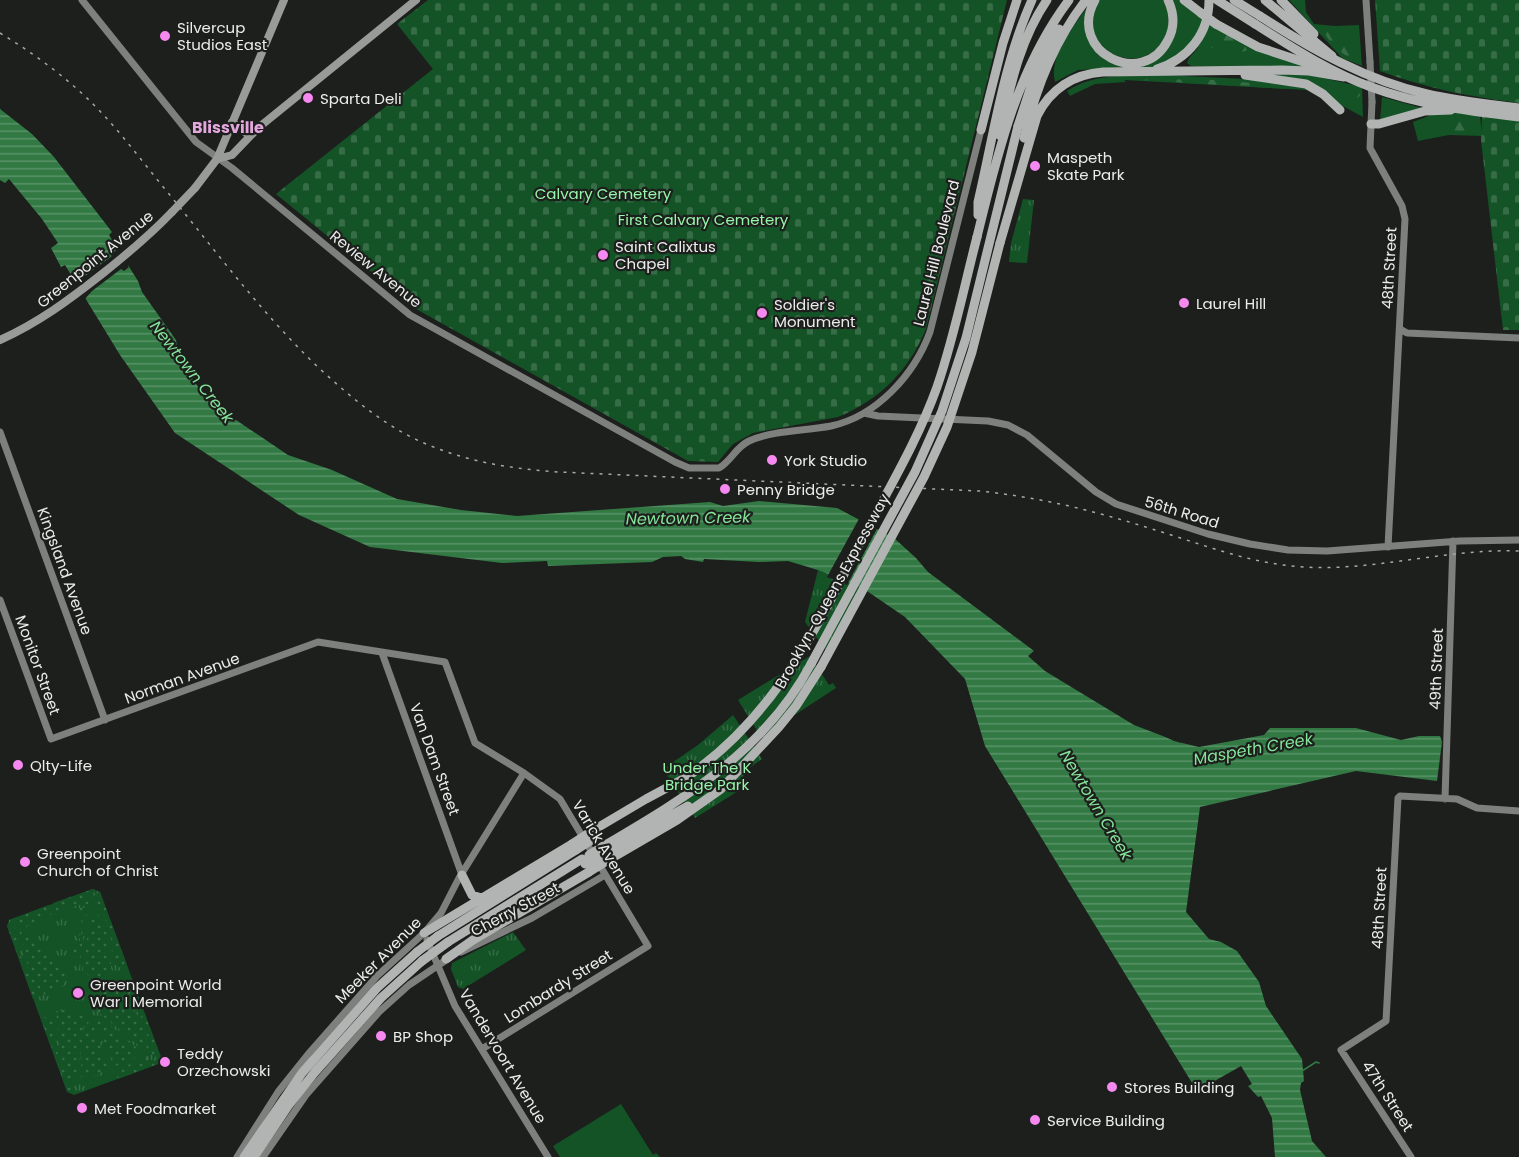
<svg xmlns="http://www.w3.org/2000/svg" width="1519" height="1157" font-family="Poppins,sans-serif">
<defs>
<pattern id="forest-firs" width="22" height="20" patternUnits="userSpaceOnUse" patternTransform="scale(1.5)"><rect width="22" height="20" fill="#135326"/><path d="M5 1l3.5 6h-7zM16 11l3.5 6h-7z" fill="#366c46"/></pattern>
<pattern id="cemetery-stones" width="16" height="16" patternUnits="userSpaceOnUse" patternTransform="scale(1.5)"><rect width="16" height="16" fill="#135326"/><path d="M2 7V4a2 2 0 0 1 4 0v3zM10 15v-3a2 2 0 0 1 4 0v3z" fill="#366c46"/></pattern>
<pattern id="park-tufts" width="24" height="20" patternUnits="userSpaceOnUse" patternTransform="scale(1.5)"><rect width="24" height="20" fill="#135326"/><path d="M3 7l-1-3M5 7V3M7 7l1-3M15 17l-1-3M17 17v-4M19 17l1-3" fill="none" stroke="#366c46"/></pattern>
<pattern id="garden-dots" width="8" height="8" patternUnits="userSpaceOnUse" patternTransform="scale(1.5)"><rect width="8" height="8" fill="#135326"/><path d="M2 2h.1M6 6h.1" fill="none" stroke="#366c46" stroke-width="1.8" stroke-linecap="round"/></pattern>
<pattern id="water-rules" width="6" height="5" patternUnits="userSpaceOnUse" patternTransform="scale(1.5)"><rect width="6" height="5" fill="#327944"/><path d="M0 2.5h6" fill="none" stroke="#5a9368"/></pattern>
</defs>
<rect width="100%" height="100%" fill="#1d1f1d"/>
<path fill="#135326" d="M1099,0h64c6,13 8,22 2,36 -16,39 -75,24 -73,-18 0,-6 4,-13 7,-18z
M1172,0h7l26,20 -20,32 -27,15 -80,3 -23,12c-7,-27 21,-59 37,-81 -15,38 -2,42 26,64l31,-3 18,-13 7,-14z
M1289,0h16l1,12 8,12 21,2 24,-1 3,41 -20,-8z
M1210,24l96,42 1,3 -72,-1 -44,-2 -4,-3 2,-5 8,-9z
M1285,72l22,2 55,13 1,30 -24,-13 -17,-14 -50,-15z
M1165,75l79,4 61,9 2,2 -183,-10 2,2 -31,2 -25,12 -3,-5c28,-19 66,-15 98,-16z
M1382,97l44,12 -46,12z
M1461,112l19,3 2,21 -33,-1 -31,6 -5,-19 18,-7z
M621,1104l32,51 3,-2 4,4h-100l-7,-11z"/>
<path fill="url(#forest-firs)" d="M1212,26l37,20 1,2c-12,10 -28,2 -42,-1l-1,-7z
M1323,28h31v6l-14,7 17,14 3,7c-14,-3 -34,-21 -37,-34z
M1151,79l70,1 67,7 -3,2 -143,-9z
M1323,82l36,9 1,5 -10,6 -10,-3 -22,-14z
M1459,119l14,1 5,4v6c-9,7 -32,6 -42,0 6,-10 13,-10 23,-11z"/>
<path fill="url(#cemetery-stones)" d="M428,0h579l-81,329c-17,41 -46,71 -88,88l-85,16 -20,11 -15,18 -30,-1 -270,-151 -142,-116 157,-125 -36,-45z
M1375,0h144v103c-48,-6 -94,-15 -139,-32z
M1482,116l37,5v209h-16l-22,-190z"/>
<path fill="url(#park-tufts)" d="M1023,199l11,1 -7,63 -18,-1 2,-19z
M818,570l46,19 -12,31 -24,33 -23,-31z
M810,656l19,29 4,-2 3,5 -75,49 -23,-37z
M733,715l29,44 -17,12 -5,17 -5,5 -40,25 -32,-49 35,-24z
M93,889l7,3 61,165 -3,7 -84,31 -7,-3 -60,-166 2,-6z
M513,932l13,18 -63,39 -5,-2 -7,-18 1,-6z"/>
<path fill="url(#garden-dots)" d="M93,889l2,1 -7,14 -16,2 -16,6 -3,-9z
M98,892h2l27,73 -10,3 -1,-3h-3c-3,-24 2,-43 -21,-59z
M49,905l3,9 -13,4 -14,10 -16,-6v-2z
M74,908h11l2,2 -8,59 -9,-22 3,-3 4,2 3,-2v-5l-4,-3 5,-1 1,-9 -3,-1 5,-8 -6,-6 -7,1v-3z
M91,909c23,15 17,40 21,64l-3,2 -1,6 -14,6 -6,-10 1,-1 -4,-4 -1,1 -1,-4z
M8,925l14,6c-1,5 -4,9 -4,14 1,17 18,35 28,49l-13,5 -26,-73z
M26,934l42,37 -3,11 -2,2 1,2 -16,6c-13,-17 -30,-34 -25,-55z
M109,984l4,4h4c12,19 36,37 26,61l-46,-38 1,-10 -2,-1 -1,-11z
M134,986l27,71 -1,2 -14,-7c5,-33 -6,-34 -23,-59l3,-2 -1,-2z
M71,1007l2,5 12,4 -7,57 -2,2c-23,-15 -15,-40 -20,-62z
M54,1014c3,23 -2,52 22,64l-7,15 -28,-74z
M99,1016l40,34 1,5 -13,8 -13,3 -19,-49z
M88,1017l3,1 18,50 -12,7 -15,2 -2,-2z
M142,1056l15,6 1,2 -40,15 -3,-10 12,-3z"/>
<path fill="url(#water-rules)" d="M0,109l32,25 22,23 58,75 -3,3 29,46 4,11 34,48 3,19 29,42 80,54 44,15 65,29 64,11 56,6 193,-14 13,4 36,-5 78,7 57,30 22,20 12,14 188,140 58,29 25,6 65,-12 6,-7h86l45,12 18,-4h21l2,6 -5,39 -81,-10 -156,36 -14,105 23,27 12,3 16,9 22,31 7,24 36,53 2,22 -3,2 -1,7 12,51 14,16h-51l-3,-39 -11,-22 -3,1 -10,-11 4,-2 -11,-18 -44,25 -212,-345 -20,-67 -60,-62 -41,-28 -46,-19 -30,-9 -29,1 -55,-3 -1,3 -18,-3 -4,-3 -18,1 -11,5 -104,4 -1,-5 -45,2 -132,-16 -71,-32 -124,-82 -55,-78 -55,-90 -4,2 -10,-19 7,-5 -16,-24 -33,-40 -4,4 -5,-3z"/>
<path fill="#1d1f1d" d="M119,247l11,17 -2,2 1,1 -5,4 -3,-2 -29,22 -8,9 -11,-15 39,-29 -1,-1z
M860,517l18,10 -31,58 -20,-8z
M1035,650l90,66 55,24 1,3 -47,-18 -89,-54 -17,-15z"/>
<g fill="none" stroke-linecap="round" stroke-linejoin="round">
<path stroke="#327944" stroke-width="1.5" d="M1302,1071l14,-9 3,1"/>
<path stroke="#7e807e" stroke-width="7" d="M82,0l114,142 36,26 178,147 265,147 14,6h30c12,-7 17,-21 30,-27 25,-11 56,-10 82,-15 46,-10 83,-51 99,-94l51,-202
M1366,0l4,62
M1372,102l-2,46 32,58 3,13 -17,328
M1400,329l7,4 112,5
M864,413l14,3 110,5 20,4 19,10 69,57 20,12 92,30 42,10 38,6 39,1 133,-10 59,-1
M0,432l105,288
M0,600l51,139 267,-97 127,20 30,81 49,30 36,26 88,147 -166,103
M382,653l80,222
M1445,799l8,-258
M427,940l28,66 93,151
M461,952l71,-34 73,-43
M237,1157l41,-65 32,-40 67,-76 47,-43 17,-20 18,-35 65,-105
M263,1157l43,-62 73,-83 30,-27 40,-27
M1411,1157l-70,-107 45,-29 12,-223 2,-2 57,3 20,9 42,3"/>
<path stroke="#999b99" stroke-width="8" d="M232,122l18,14
M217,159l15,-4 26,-27 158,-128
M195,188l22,-29 67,-159
M0,340c38,-17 69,-40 102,-66 24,-19 48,-39 70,-62"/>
<path stroke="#b1b4b2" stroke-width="9" d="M1095,0c-29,52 48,90 73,40 7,-13 6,-27 0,-40
M1184,0l17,13
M1217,0l38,24
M1234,0l26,16
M1265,0l67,56
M1281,0l33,34
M1216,24l42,23 64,21
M1157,69c31,-10 52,-35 52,-69
M1245,75l61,9 17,10 17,16
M1371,124h8l46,-13 26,-1
M1018,126l17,-52 24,-45
M981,130l22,-87 14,-43
M999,135c11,-47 20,-94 48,-135
M1024,138c12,-51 30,-97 62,-138
M978,215v-13c16,-68 25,-137 54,-202
M977,237c20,-82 40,-168 92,-237
M1000,243l37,-127c13,-27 37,-42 66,-44l179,-2 27,1 35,6
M592,831l54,-32 41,-22
M602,847c83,-49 162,-95 209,-183
M606,852l82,-46
M610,859l67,-39 44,-31 58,-62 17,-21 25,-39
M462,875l10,20 12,4
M424,933l148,-89
M438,936l138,-86
M448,942l134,-83
M446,959l27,-19 116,-68
M244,1157l58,-84 75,-85 40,-36
M254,1157l34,-51 27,-34 66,-74 41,-37"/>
<path stroke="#a8a9a8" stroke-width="1.5" stroke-dasharray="3 6" stroke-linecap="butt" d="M0,33c33,20 66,44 93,71 28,28 51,60 76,90 49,60 95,122 151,175 34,31 68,60 111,77 42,17 84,23 128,26l420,19c60,6 116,20 173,38 43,13 86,30 131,36 78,11 157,-17 236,-14"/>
<path stroke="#7e807e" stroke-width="7" d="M1370,62l2,40"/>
<path stroke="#999b99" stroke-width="8" d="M172,212l23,-24"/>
<path stroke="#b1b4b2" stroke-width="9" d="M1201,13l15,11
M1260,16c53,34 106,64 167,78 30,7 61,10 92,14
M1255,24c38,24 75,48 116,63 48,18 98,24 148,30
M811,664l104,-192 27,-61 24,-73 52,-212
M821,667l103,-190 23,-50 25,-75 28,-109
M687,777c92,-64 130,-152 180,-247 25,-47 52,-93 70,-143 17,-49 27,-100 40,-150
M572,844l20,-13
M576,850l20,-13
M589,855l13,-8
M585,864l21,-12
M589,872l21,-13
M417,952l21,-16
M422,961l26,-19"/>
</g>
<g fill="#f589ef" stroke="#1d1f1d" stroke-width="2">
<circle cx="165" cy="36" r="6"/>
<circle cx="308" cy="98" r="6"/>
<circle cx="1035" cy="166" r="6"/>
<circle cx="603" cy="255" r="6"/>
<circle cx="1184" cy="303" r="6"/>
<circle cx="762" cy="313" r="6"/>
<circle cx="772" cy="460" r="6"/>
<circle cx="725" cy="489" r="6"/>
<circle cx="18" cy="765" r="6"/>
<circle cx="25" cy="862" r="6"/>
<circle cx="78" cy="993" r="6"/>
<circle cx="381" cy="1036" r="6"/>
<circle cx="165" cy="1062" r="6"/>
<circle cx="1112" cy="1087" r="6"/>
<circle cx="82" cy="1108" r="6"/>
<circle cx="1035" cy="1120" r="6"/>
</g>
<g text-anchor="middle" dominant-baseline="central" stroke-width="4.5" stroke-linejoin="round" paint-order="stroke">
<g font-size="15" fill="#ebeceb" stroke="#1d1f1d" text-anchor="start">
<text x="177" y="27">Silvercup<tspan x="177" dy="17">Studios East</tspan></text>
<text x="320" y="98">Sparta Deli</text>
<text x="1047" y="157">Maspeth<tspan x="1047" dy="17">Skate Park</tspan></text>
<text x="615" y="246">Saint Calixtus<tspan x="615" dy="17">Chapel</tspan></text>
<text x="1196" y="303">Laurel Hill</text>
<text x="774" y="304">Soldier's<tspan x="774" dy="17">Monument</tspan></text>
<text x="784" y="460">York Studio</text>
<text x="737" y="489">Penny Bridge</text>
<text x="30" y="765">Qlty-Life</text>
<text x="37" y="853">Greenpoint<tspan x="37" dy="17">Church of Christ</tspan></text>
<text x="90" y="984">Greenpoint World<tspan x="90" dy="17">War I Memorial</tspan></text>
<text x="393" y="1036">BP Shop</text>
<text x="177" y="1053">Teddy<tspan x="177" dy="17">Orzechowski</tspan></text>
<text x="1124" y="1087">Stores Building</text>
<text x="94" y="1108">Met Foodmarket</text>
<text x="1047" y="1120">Service Building</text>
</g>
<g font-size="15" fill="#95f5a8" stroke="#1d1f1d">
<text x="603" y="193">Calvary Cemetery</text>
<text x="703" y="219">First Calvary Cemetery</text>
<text x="707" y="767">Under The K<tspan x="707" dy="17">Bridge Park</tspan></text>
</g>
<g font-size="15" fill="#ebeceb" stroke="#1d1f1d">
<text transform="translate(936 253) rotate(-76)">Laurel Hill Boulevard</text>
<text transform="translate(95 259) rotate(-39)">Greenpoint Avenue</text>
<text transform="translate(1389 268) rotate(-87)">48th Street</text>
<text transform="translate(376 269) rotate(39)">Review Avenue</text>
<text transform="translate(1182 512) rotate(17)">56th Road</text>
<text transform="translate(65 571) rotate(70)">Kingsland Avenue</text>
<text transform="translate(832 591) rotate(-61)">Brooklyn-Queens Expressway</text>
<text transform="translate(38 665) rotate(70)">Monitor Street</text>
<text transform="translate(1436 669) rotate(-88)">49th Street</text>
<text transform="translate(182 678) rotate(-20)">Norman Avenue</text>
<text transform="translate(435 759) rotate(70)">Van Dam Street</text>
<text transform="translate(604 847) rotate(59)">Varick Avenue</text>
<text transform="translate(1379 908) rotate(-87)">48th Street</text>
<text transform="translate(515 909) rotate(-28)">Cherry Street</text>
<text transform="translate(378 960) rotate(-45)">Meeker Avenue</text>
<text transform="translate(558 986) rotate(-32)">Lombardy Street</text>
<text transform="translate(503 1056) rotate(59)">Vandervoort Avenue</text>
<text transform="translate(1388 1096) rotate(57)">47th Street</text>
</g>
<g font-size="16" font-weight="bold" fill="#e3a7de" stroke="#1d1f1d">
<text x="228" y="127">Blissville</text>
</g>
<g font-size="16" font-style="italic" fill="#85e499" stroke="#1d1f1d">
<text transform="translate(192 372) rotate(52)">Newtown Creek</text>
<text transform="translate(688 518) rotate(-1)">Newtown Creek</text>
<text transform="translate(1253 749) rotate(-10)">Maspeth Creek</text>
<text transform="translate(1096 805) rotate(59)">Newtown Creek</text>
</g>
</g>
</svg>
